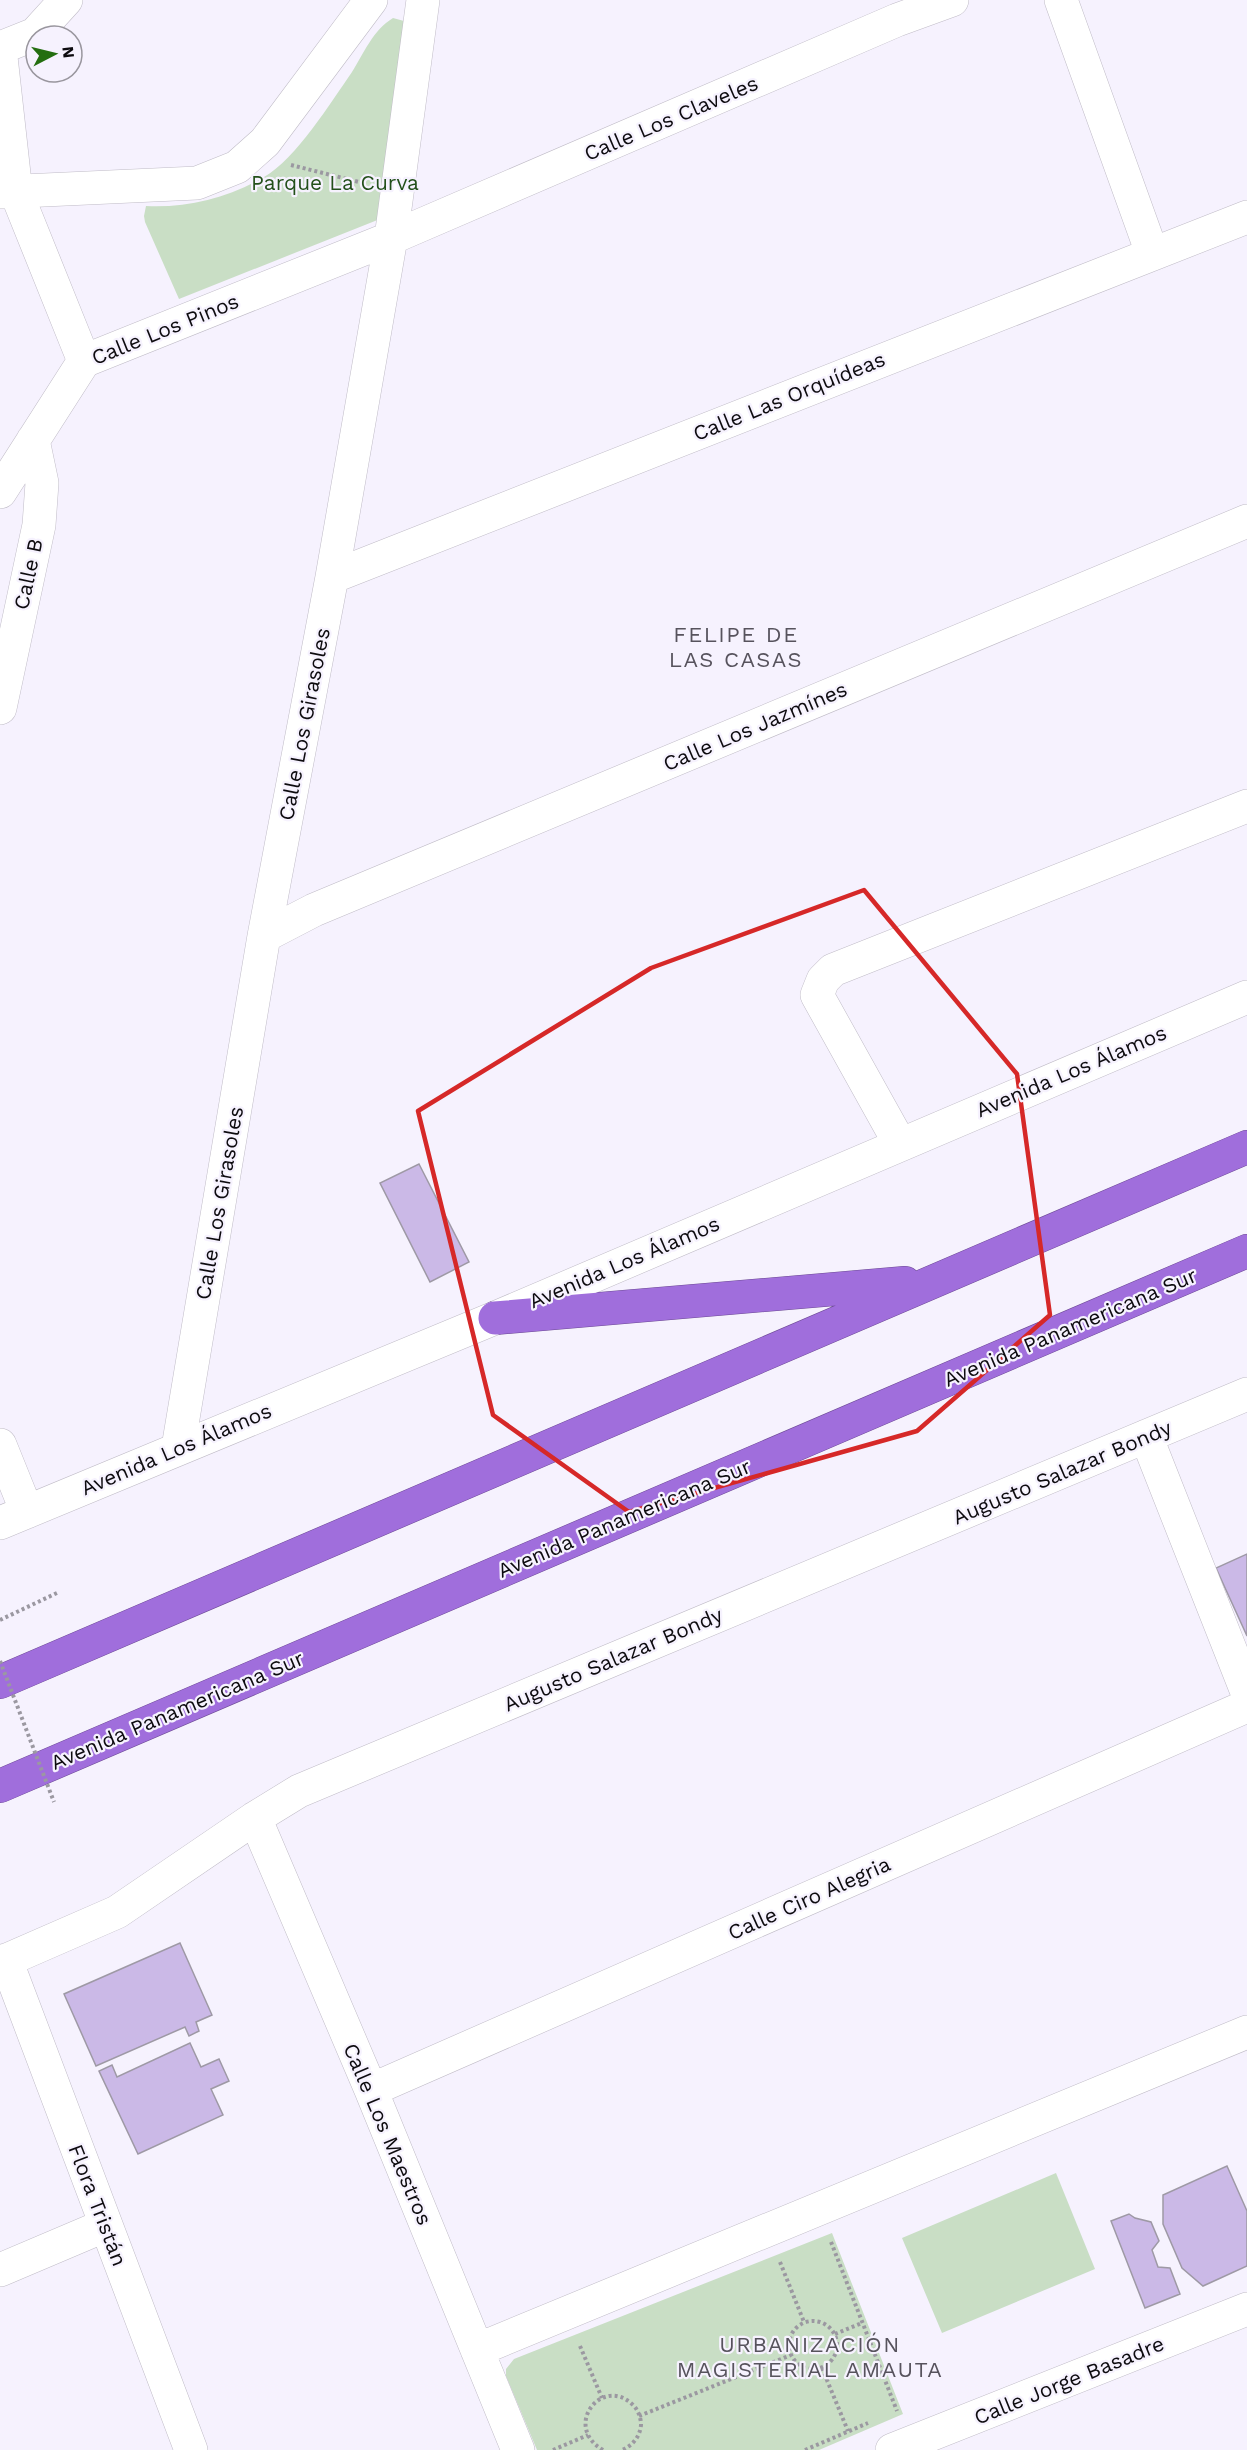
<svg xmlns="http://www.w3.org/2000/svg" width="1247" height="2450" font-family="'Work Sans',sans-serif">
<rect width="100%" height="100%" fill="#f6f2fe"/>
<path fill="#c9dec5" d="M393,18l11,3 -24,198 -201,80 -34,-77 -1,-6 2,-10c41,2 82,-8 118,-29 32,-18 67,-75 88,-105 12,-19 21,-42 41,-54z
M1056,2173l39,96 -153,64 -40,-95z
M832,2233l71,181 -84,36h-282l-31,-74v-7l8,-10z"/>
<path fill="#cbb9e7" stroke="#9e99a5" stroke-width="1.5" d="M419,1164l50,98 -39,20 -50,-99z
M1247,1554v82l-31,-68z
M180,1943l32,72 -16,7 3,9 -10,5 -4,-9 -89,39 -32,-72z
M190,2043l11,24 18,-8 10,22 -18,8 12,26 -85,39 -39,-83 13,-6 5,12z
M1227,2166l20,45v55l-44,20 -21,-18 -19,-44v-29z
M1129,2214l6,4 16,4 8,19 -7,9 6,17 12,1 10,26 -35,14 -34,-87z"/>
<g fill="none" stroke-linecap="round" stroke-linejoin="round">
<defs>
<path id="minor" d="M1061,0l91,253
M0,48l16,144 68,169
M0,48l35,-14 31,-34
M0,192l197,-9 40,-16 28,-25 106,-142
M0,492l84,-131 307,-123 506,-218 55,-20
M332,577l915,-360
M0,708l39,-183 3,-42 -9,-43
M264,936l50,-26 933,-389
M900,1144l-83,-149 6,-15 10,-10 414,-164
M1146,1436l101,256
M0,1445l27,67
M178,1448l86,-512 68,-359 59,-339 32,-238
M0,1523l495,-205 752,-321
M255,1818l116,272 147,360
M6,1960l185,490
M0,1963l117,-51 138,-94 44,-27 948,-397
M371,2090l876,-384
M0,2270l106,-45
M477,2350l770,-318
M892,2450l355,-141"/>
<path id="highway" d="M495,1318l410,-35
M0,1682l1247,-535
M0,1786l1247,-535"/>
</defs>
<use href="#minor" stroke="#c0bcc7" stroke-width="34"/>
<use href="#highway" stroke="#6d4b94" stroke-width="34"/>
<path stroke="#9b98a1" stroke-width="4" stroke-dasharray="3 3" stroke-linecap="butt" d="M291,165l72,18
M0,1620l59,-28
M831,2242l66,169
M780,2262l24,60
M789 2345a24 24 0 1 1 48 0a24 24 0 1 1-48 0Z
M835,2334l27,-11
M580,2346l22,52
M822,2368l26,63
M639,2416l152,-61
M553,2450l35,-15
M603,2450c-41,-24 -1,-74 29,-46 6,5 9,14 9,21 -1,12 -9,21 -19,25
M805,2450l63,-27"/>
<use href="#minor" stroke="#fff" stroke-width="33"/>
<use href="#highway" stroke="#a06edc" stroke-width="33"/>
<path stroke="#9b98a1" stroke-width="4" stroke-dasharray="3 3" stroke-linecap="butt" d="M0,1661l54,141"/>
</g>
<path fill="none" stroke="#d62828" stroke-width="4.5" stroke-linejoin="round" d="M864,890l153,184 33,241 -133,116 -288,81 -136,-97 -75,-304 233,-143z"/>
<g text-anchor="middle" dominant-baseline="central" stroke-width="4.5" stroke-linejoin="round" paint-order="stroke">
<g font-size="21" fill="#0d0b0f" stroke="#f6f2fe">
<text transform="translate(671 118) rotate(-23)">Calle Los Claveles</text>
<text transform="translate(165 329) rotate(-22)">Calle Los Pinos</text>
<text transform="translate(789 396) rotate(-22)">Calle Las Orquídeas</text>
<text transform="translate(28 574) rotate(-78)">Calle B</text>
<text transform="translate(304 724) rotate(-79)">Calle Los Girasoles</text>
<text transform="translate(755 726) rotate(-23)">Calle Los Jazmínes</text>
<text transform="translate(1071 1071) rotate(-23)">Avenida Los Álamos</text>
<text transform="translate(219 1203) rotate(-80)">Calle Los Girasoles</text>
<text transform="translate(624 1262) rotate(-23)">Avenida Los Álamos</text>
<text transform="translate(1070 1327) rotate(-23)">Avenida Panamericana Sur</text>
<text transform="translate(176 1449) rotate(-23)">Avenida Los Álamos</text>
<text transform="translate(1062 1472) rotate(-23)">Augusto Salazar Bondy</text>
<text transform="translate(624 1518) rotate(-23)">Avenida Panamericana Sur</text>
<text transform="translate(613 1659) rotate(-23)">Augusto Salazar Bondy</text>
<text transform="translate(177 1710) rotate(-23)">Avenida Panamericana Sur</text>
<text transform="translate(809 1898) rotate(-24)">Calle Ciro Alegria</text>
<text transform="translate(388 2134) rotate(67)">Calle Los Maestros</text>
<text transform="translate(98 2205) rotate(69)">Flora Tristán</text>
<text transform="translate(1069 2380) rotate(-22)">Calle Jorge Basadre</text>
</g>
<g font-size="21" fill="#23501a" stroke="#f6f2fe">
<text x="335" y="182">Parque La Curva</text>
</g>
<g font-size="22" letter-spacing="1.5" fill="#57535d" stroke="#f6f2fe">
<text x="736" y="634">FELIPE DE<tspan x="736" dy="25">LAS CASAS</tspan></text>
<text x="810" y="2344">URBANIZACIÓN<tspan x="810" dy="25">MAGISTERIAL AMAUTA</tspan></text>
</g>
</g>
<g transform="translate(54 54) rotate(83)"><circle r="28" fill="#f6f2fe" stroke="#99969e" stroke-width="1.5"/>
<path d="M0-4.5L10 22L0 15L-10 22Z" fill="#246e10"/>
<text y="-9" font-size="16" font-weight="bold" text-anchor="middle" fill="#0d0b0f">N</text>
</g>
</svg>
